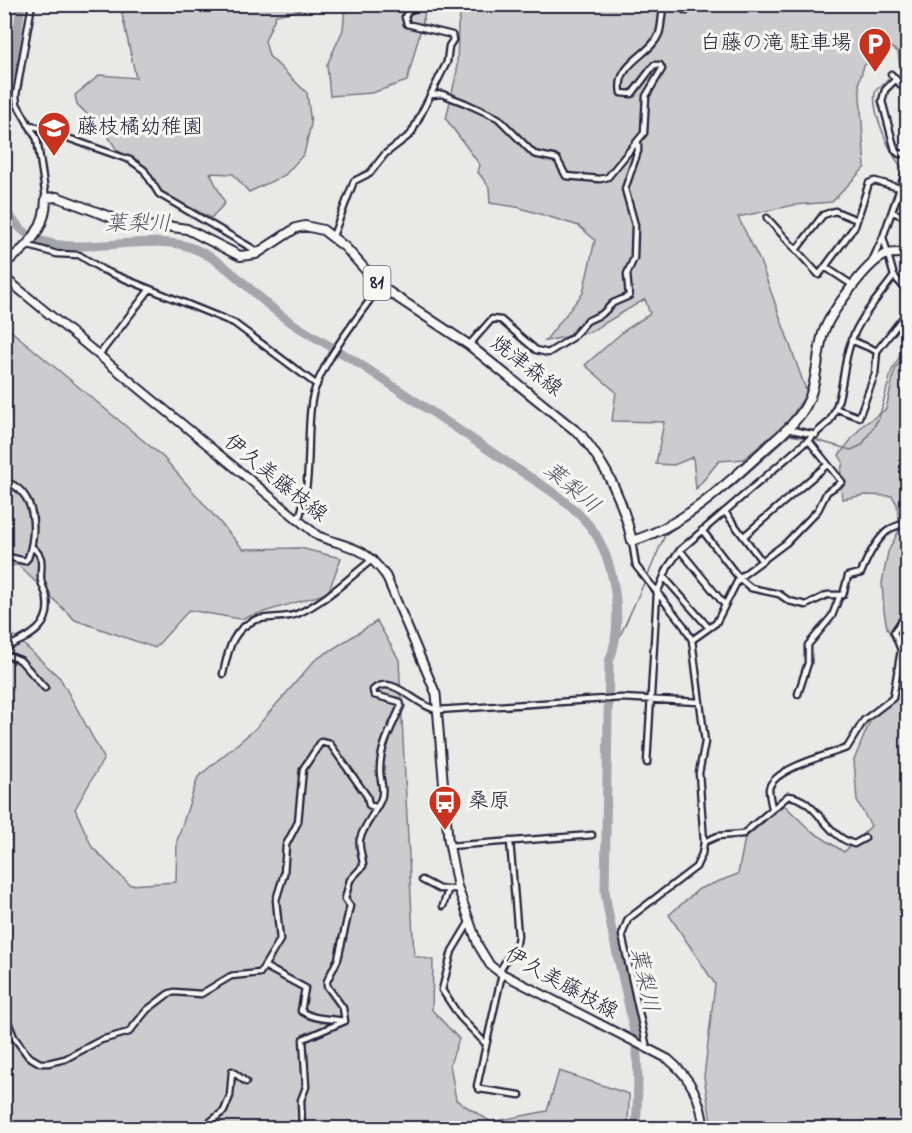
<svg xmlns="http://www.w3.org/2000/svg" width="912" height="1133" font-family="'Indie Flower','Klee One',sans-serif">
<rect width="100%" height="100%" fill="#e9e9e7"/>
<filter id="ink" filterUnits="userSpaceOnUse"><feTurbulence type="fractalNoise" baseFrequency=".0167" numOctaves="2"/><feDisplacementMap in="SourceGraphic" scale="12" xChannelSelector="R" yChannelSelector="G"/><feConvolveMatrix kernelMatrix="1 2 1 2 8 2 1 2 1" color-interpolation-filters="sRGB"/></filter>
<g filter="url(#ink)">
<path fill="#ccccce" stroke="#777784" stroke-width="1.5" d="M120,5h184l-3,5 -25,5 -11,26 4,15 38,37 4,31 -7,30 -19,21 -36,17 -16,-18 -23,-1 15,30 -14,15 -51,-26 -10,-18 -34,-25 -9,-15 -30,-30 -2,-9 25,-20 36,3z
M345,5h82l-20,76 -35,12 -42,3 -3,-31 16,-35z
M463,5h444v78l-6,-9 -3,-22 -13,-9 -21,23 -5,15 6,86 -33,35 -38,3 -56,12 22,44 47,132 -20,30 -43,36 -25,2 -23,28 -3,-32 -19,8 -18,-1 8,-42 -52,-1 4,-29 -31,-27 40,-35 25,-16 -5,-15 -55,33 -45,9 38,-48 12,-53 -16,-14 -62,-19 -27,-4 -1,-16 -11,-15 2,-7 -34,-46 11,-48 1,-46z
M4,325l159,132 80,92 57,-1 41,10 -13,35 -88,26 -51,-9 -34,38 -80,-28 -57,-55 -13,1z
M907,351v777h-195l-8,-51 11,-93 -46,-69 30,-26 39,-15 7,-36 39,-33 26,25 34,22 27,-26 -14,-25 -3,-41 17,-41 31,-28 3,-19 -6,-21 -12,-23 -3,-17 -2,-28 6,-31 12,-24 -3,-24 -5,-8 -27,-1 -23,4 -2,-24 3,-13 -4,-7 23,-29 24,-17 9,-40z
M377,621l22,39 15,296 19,4 -1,50 27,29 -9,25 6,36 35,22 56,-11 12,-40 70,23 -1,34h-623l-1,-497h5l51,47 44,80 -29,51 17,38 38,38 46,-3 1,-41 21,-64 57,-48 60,-69z"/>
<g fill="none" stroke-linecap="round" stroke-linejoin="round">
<path stroke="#71717f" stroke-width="1.5" d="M889,79l-13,11c-7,16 15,69 28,79
M812,439l39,11 11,-5 17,-27 13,-48 16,-28
M647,577l18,-42 67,-48 58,-52 17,3
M614,649l31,-68"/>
<path stroke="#a5a5ac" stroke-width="9" d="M4,96l9,-30 8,-62
M4,210c7,7 14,17 22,23 41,30 121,-4 169,16 35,14 64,53 97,74 21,14 44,26 66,40 49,32 98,65 147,98 31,21 70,41 91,74 20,34 28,90 13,127l-4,229c6,47 20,90 28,136 7,33 5,68 3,101"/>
<defs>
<path id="minor" d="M32,4l-16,91 1,9 20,35 9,59
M675,4l11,7 8,-7
M891,74l17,19
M896,79l-11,11 -3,11 13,49 4,4 9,-1
M432,95l10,-1 23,9 33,15 36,36 23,5 9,17 34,3 8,-2 36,-44 2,-37 16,-27 -2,-4h-6l-22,29 -11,-1c-6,-30 30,-38 38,-59 3,-9 2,-19 5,-28l4,-2
M28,124l102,36 14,10 15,24 96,56 1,4
M908,165l-25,72 11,39 14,16
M892,212l16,6
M767,218l52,57 36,-49 14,-43 6,-2 25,7
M333,236l21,-55 16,-8 15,-19 26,-20 36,-72 2,-16 4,-6 -1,-5 -45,-11 -2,-7 3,-6 18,-7
M29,246l28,8 22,1 24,15 131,53 83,62
M796,250l27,-35 12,-4 22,9
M872,261l11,-24
M825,267l29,19
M851,340l26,11
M469,345l23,-26 9,1 35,30 12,3 24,-15 15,-17 15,-7 11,-11 16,-7 -2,-22 7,-16 1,-33 -10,-36 13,-38v-7
M99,355l51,-66
M837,409l22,8 16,-43 2,-23 31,-40
M787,429l29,6
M4,481c33,10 33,50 24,77l-3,3 -21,-5
M725,512l36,48
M298,521c15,-41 8,-74 13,-115 3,-36 49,-91 69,-120
M702,530l37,48 12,10 28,6 10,7 17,4 21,-10h16l5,-19 13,-3c6,-15 15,-34 29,-44 5,-3 12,-4 18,-8
M744,536l83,-71
M632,541l4,25 48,60 8,14 13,102 -6,31 5,69 -2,12 -6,13 -68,52 -6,16 25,113
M32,547c14,11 8,18 9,33 1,5 3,9 5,14 8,32 -15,42 -39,53l-2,4 2,4 13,5 25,28
M680,550l44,54
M664,577l45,51
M692,640l24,-17 23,-45 47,-35 32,-33 9,-18 15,-10 -33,-41
M223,674c5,-22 8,-44 32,-54 13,-4 29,-1 42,-6 28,-12 53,-37 76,-55
M798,694l10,-31v-18l24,-29 8,-21
M647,763l10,-170 11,-26 12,-17 149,-128c16,-26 12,-53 22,-80 8,-24 28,-45 43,-66
M772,808c-1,-5 -3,-13 -3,-19 3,-20 61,-35 78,-41l17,-28 29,-22 8,-48 -7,-18 14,-21
M704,842l14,-6 25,-2 45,-38c29,2 36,39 66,48l11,-6
M449,846l143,-11
M422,880l17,9h20
M443,906l5,-16
M470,921l-18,30 -10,39 18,27 25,26
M266,967l39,21 -4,23c13,9 28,7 44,10
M499,972l18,-30 1,-6 -8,-95
M502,974l-25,112 2,3 41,6
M4,1012l10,25 14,19 12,7h8l17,-4 36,-19 28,-8 18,-22 21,-16 6,-2 27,2 30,-18 29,-3 20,-33 -4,-40 8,-26 2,-29 12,-23 5,-53 18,-27 9,2 37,52 2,9 6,2
M202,1128l22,-17 6,-15 2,-25 14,11
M302,1128l-1,-28 5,-13 -3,-48 42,-18 -2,-13 -16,-22v-5l11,-22 12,-53 -5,-7 5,-19 13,-14c0,-9 -5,-19 -3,-27 4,-14 16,-27 21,-40 4,-10 -1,-18 -1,-27 -1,-24 12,-45 21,-66l-1,-4 -26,-7 -1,-5c19,-18 43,17 65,20l183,-12 78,4"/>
<path id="secondary" d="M4,277l314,259c34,13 45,9 68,40l50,118 12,144 9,47 21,60 12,20 9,7 169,87c23,19 33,40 36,69"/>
<path id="primary" d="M4,263c25,-15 42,-35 42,-65l11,-1 80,30 29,-1 21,3 53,27 16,-2 40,-26 9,-2 18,4 22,17 35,39 89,59 112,90c27,33 42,66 51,106 51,-15 93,-55 131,-90 13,-12 29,-24 39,-39 15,-21 14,-50 20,-75 4,-19 42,-70 59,-80 8,-5 17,-4 27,-4"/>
</defs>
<use href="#minor" stroke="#22223b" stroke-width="9"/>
<use href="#secondary" stroke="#22223b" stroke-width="11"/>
<use href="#primary" stroke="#22223b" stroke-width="12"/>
<use href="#minor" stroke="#f6f6f2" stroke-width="4.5"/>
<use href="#secondary" stroke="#f6f6f2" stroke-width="7"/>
<use href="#primary" stroke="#f6f6f2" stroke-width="8"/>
</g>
</g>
<defs>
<symbol id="parking-pin" viewBox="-11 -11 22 30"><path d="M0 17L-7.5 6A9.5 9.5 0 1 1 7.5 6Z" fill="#c8321e" stroke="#f6f6f2"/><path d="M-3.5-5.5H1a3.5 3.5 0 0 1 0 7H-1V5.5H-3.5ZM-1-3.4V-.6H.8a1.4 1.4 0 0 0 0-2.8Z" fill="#fff"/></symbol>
<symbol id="school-pin" viewBox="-11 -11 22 30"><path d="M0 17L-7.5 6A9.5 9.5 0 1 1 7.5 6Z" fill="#c8321e" stroke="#f6f6f2"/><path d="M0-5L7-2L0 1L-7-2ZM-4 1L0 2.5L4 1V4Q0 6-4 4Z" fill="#fff"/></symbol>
<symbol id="bus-pin" viewBox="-11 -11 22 30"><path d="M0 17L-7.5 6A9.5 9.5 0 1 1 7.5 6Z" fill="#c8321e" stroke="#f6f6f2"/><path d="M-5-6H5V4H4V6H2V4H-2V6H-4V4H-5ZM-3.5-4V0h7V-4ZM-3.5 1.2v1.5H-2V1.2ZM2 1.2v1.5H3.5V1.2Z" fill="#fff"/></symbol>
</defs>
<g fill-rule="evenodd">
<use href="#parking-pin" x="856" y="25" width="38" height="52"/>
<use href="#school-pin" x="35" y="109" width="38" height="52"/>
<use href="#bus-pin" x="426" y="783" width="38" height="52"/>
</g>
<g text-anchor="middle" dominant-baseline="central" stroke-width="6" stroke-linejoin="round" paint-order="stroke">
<rect fill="#f6f6f2" stroke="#626272" stroke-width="1.5" x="363.5" y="266" width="27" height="34" rx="4.5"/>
<g font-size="20" font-weight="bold" fill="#22223b">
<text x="377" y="283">81</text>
</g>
<g font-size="21" fill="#22223b" stroke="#f6f6f2" text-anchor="start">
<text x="852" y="44" text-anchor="end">白藤の滝 駐車場</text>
<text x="77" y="128">藤枝橘幼稚園</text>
<text x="468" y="802">桑原</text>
</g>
<g font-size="21" fill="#22223b" stroke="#f6f6f2">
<text transform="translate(526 367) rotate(38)">焼津森線</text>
<text transform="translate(275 479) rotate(39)">伊久美藤枝線</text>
<text transform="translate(561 984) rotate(29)">伊久美藤枝線</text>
</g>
<g font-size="22" font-style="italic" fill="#565668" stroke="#f6f6f2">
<text x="138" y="225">葉梨川</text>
<text transform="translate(571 489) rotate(40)">葉梨川</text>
<text transform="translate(643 980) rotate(78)">葉梨川</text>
</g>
</g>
<rect width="912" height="1133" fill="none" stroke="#f6f6f2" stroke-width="24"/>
<rect x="12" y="12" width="888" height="1109" fill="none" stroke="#22223b" stroke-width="2" filter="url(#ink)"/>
</svg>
